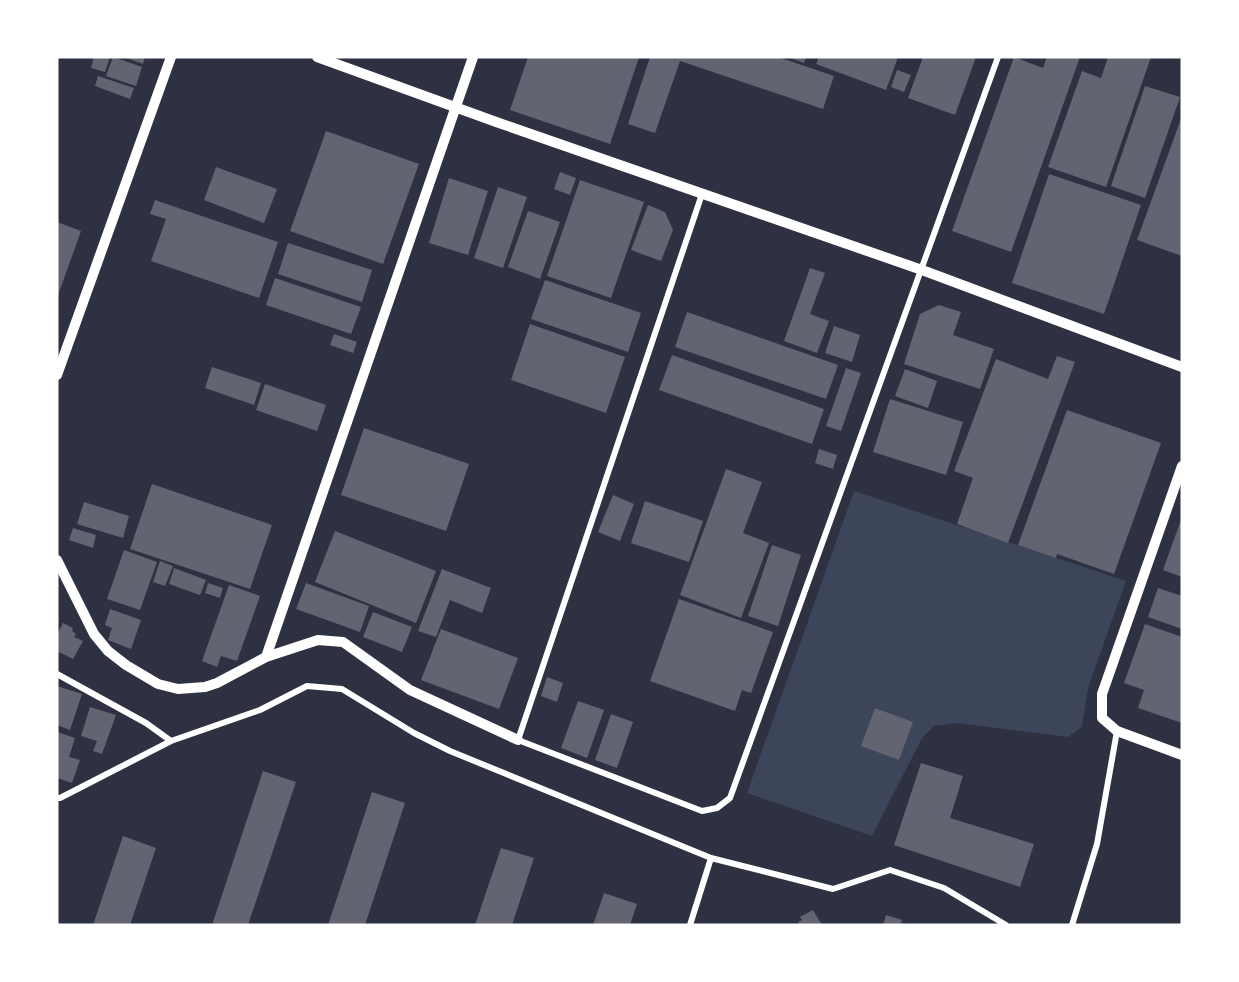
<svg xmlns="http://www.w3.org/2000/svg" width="1239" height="982" font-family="Quicksand,sans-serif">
<rect width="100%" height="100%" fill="#2d3142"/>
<path fill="#3c4559" d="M854,491l272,90 -38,107 -6,39 -14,10 -110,-14 -24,3 -12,12 -50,98 -125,-43z"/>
<path fill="#626471" d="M94,57h16l-5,15 -14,-4z
M113,57l29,10 -6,19 -30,-10z
M124,57h21l-2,7z
M528,57h111l-29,87 -100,-34z
M650,57h128l56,19 -11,33 -143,-48 -25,72 -27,-9z
M788,57h18l-2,6z
M819,57h79l-12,33 -70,-26z
M923,57h53l-21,58 -47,-17z
M1014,57l29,11 4,-11h33l-69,195 -59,-21z
M1108,57h43l-45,130 -58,-20 34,-96 19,7z
M897,70l14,5 -7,17 -13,-5z
M98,76l36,12 -4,11 -35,-13z
M1145,86l35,11 -35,101 -34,-12z
M1182,116v140l-45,-16z
M326,131l93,33 -36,100 -93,-33z
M216,167l61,22 -13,34 -60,-23z
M560,172l16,6 -6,17 -16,-6z
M1049,174l92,31 -37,109 -92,-31z
M449,178l39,13 -20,64 -39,-12z
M580,180l64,22 -33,96 -64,-22z
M498,187l29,10 -24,71 -29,-10z
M155,200l123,42 -19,56 -108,-37 15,-42 -16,-5z
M648,205l17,7 8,18 -12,31 -30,-11z
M528,211l32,11 -20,57 -32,-12z
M57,222l24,9 -24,67z
M288,243l84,27 -10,32 -84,-28z
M810,268l15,5 -15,41 19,7 -12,32 -33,-12z
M275,278l86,29 -10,27 -85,-29z
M545,280l96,33 -13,39 -97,-33z
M939,305l22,7 -8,23 41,14 -14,40 -76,-25 16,-50z
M687,312l151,53 -12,34 -151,-52z
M530,324l95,33 -19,56 -95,-33z
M834,326l26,9 -8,27 -27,-9z
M334,334l23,8 -4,11 -23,-8z
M672,355l152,54 -12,35 -153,-54z
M1057,356l18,6 -67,181 -51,-19 16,-46 -19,-7 42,-112 52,20z
M212,367l49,16 -7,22 -49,-17z
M846,368l15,5 -20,58 -15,-5z
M905,369l32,12 -9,27 -33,-12z
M265,384l61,21 -9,26 -61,-21z
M890,399l73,23 -17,53 -73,-23z
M1067,410l94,33 -47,131 -57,-20 -1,4 -38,-13z
M364,428l105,36 -23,67 -105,-36z
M819,449l18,6 -4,14 -18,-6z
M726,469l36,13 -19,51 26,10 -28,75 -61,-23z
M152,484l120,41 -22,64 -120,-40z
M613,495l21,9 -14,37 -22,-9z
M645,501l58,20 -14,41 -58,-19z
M84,502l45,14 -6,22 -46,-14z
M1182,517v60l-19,-7z
M73,528l23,7 -3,13 -24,-8z
M335,531l101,40 -20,52 -101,-41z
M772,545l29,10 -23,71 -30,-10z
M124,550l33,12 -17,48 -33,-11z
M160,561l13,5 -8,20 -12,-4z
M174,568l32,12 -6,15 -31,-11z
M442,569l49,19 -9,25 -32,-13 -14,37 -18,-6z
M208,583l15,5 -3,10 -15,-5z
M306,583l63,23 -9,26 -64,-23z
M229,585l31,11 -23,65 -16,-5 -4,11 -15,-6z
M1158,588l24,8v33l-34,-12z
M679,599l94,33 -22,61 -9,-3 -7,21 -85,-30z
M110,609l31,11 -10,29 -23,-9 4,-12 -7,-3z
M373,612l39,15 -10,25 -39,-15z
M63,623l10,5 -1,3 4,3 -2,3 9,4 -10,18 -16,-8v-17z
M1145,624l37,13v86l-44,-15 6,-18 -20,-7z
M441,629l77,29 -19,51 -78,-29z
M547,677l16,6 -6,19 -16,-6z
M57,686l25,8 -12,36 -13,-5z
M578,701l26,9 -17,48 -26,-10z
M90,707l26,8 -14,39 -9,-3 4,-10 -16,-5z
M875,708l38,14 -14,38 -38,-14z
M611,714l22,8 -16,46 -22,-8z
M57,732l18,6 -6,19 11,3 -8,23 -15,-5z
M921,763l42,13 -13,42 84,26 -14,43 -126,-42z
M263,771l33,11 -48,143h-36z
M372,792l33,11 -40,122h-37z
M123,836l33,12 -26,77h-37z
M501,848l33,10 -22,67h-37z
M604,893l33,11 -7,21h-37z
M813,910l9,15h-22l-2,-3 4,-2 -2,-3z
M886,915l16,5 -1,3 6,2h-24z"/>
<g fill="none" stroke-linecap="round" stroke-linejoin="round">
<path stroke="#fff" stroke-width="6" d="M702,194l-184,546 184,71 15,-3 13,-10 268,-741
M57,674l89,49 25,18
M57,798h3l111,-57 89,-31 47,-24 35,3 72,44 36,18 261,107 122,31 57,-19 54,18 62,37
M690,925l21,-67
M1072,925l25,-81 20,-113"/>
<path stroke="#fff" stroke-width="10" d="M317,57l182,66 423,147 260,97
M57,375l114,-318
M1182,466l-80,228v24l15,13 65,24
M57,560l37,74 14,17 18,14 32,19 20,5 27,-2 12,-4 49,-26 52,-17 25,2 67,48 108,50
M266,657l207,-600"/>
</g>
<rect width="1239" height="982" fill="none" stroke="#ffffff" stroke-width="117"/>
</svg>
